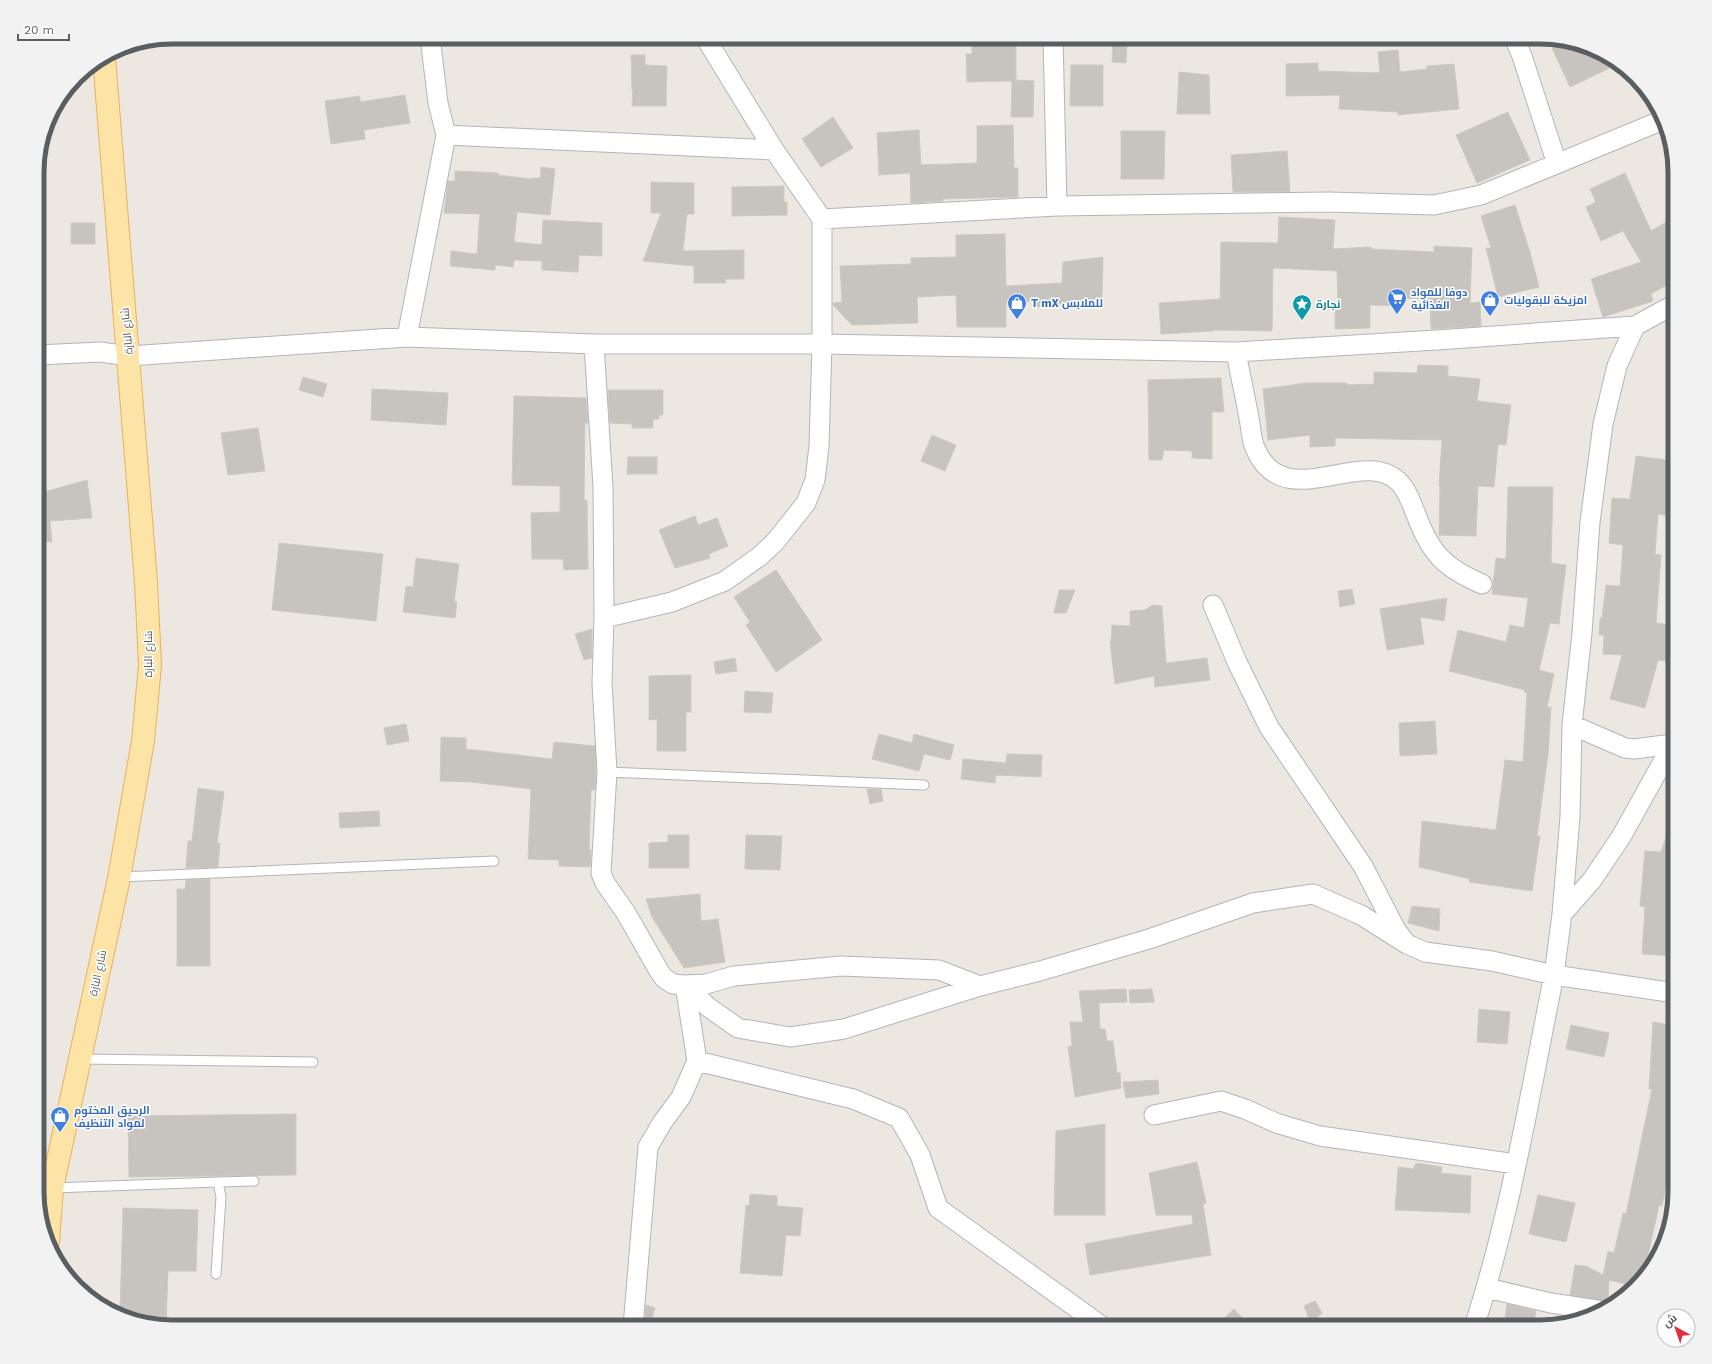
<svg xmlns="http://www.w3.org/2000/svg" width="1712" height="1364" font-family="'Work Sans',Cairo,sans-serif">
<rect width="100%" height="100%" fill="#ece8e1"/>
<path fill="#c7c3be" stroke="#d0c9c0" d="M1113,40l14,1 -1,22 -14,-1z
M1016,41v39l18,1 -1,36h-22l1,-36 -45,1 -1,-28h6v-12z
M1565,42l27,5 26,17 -48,23 -18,-39z
M1398,50l2,22 27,-3v-3l27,-2 5,45 -61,6v-3l-59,-3 1,-14 -54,1v-32l32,-1v8l62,2 -2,-21z
M631,55h14v10l22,1 -1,40h-34l1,-16h-1z
M1071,65h32v41h-33z
M1179,72l30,3 1,39h-33z
M405,95l5,28 -46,7 1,9 -34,5 -6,-43 35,-5v6z
M1508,112l22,48 -53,23 -21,-48z
M833,117l20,31 -32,19 -19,-28z
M1013,125l1,43h4v29l-75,2v2l-32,2 -1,-30 -31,2 -2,-42 42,-3 2,35 56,-2v-37z
M1121,131h44l-1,48h-43z
M1287,151l3,41h-57l-2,-37z
M541,167l14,2 -5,46 -33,-3 -3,30 28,3 1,-25 59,3v33l-23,-1 -1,17 -36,-2v-9l-28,-1 -1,7 -18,-2v5l-45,-4 1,-15 26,3 3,-40 -36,-1 4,-32h7v-10l43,2v2l34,4v-1h8z
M1625,173l26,58 24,-14v59l-7,4 2,3 -19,11 2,7 -50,16 -12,-38 50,-17 -18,-31 -22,10 -15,-34 10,-5 -6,-13z
M651,182l43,1v31h-7l-4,37 61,-1v29h-19l1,4h-32v-17l-51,-5 18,-48h-10z
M784,186v16h3v13l-55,1v-29z
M1515,205l15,47 9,35 -41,10 -12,-49h5l-10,-32z
M1279,217l56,3 -2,29 38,-2v2l63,3v-6l38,2 -2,55 10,-1 1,24 -50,3 -1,-30 -32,-1v8l-28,-1v23l-35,1v-23h3l-1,-35 -64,-3 -1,63 -59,-1v1l-52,3 -2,-31 61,-4 1,-57 57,1z
M71,223h24v21h-24z
M1005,234l1,52 56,-3 1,-21 40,-5 -1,41 -66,9v-6l-30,2v24h-49l-1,-32 -39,2 1,26 -66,2 -19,-20v-2l9,-1 -2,-36 71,-2v-6l45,-1v-22z
M1418,365l30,1v10l32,3 -3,22 34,4 -5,40 -8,-1 -4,43 -16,-1 -2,50 -37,-1 1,-48 -1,-1 3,-46 -107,-2v8l-25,1v-12l-42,5 -5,-51 43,-6h41v2l27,-1v-12l43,1z
M303,377l24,7 -4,13 -24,-7z
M1221,378l3,34h-12v47l-20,-1v-7l-28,-1 -2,10h-13l-1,-80z
M372,389l76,4 -2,32 -75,-5z
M608,390h55v25h-4v4h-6v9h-21v-4l-22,-1z
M514,396l72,2 2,25h-3l-1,77h3l1,69 -24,1 -1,-11h-31l-1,-46 29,-1v-26l-48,-1z
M258,428l7,43 -37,4 -7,-42z
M932,435l24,10 -11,26 -24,-10z
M1636,456l39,5v56l-17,-3 -3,40 6,1 -5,68 13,2v3l6,1v33l-17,-2 -13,48 -35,-9 12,-44 -19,-1 1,-19h-5l1,-17h2l4,-33 14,1 3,-41 -14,-2 3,-45 18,1z
M628,457h29v17h-30z
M87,480l5,38 -42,3 2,21 -15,-1v-49h7z
M1508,487h45l-2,76 15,2 -7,59 -9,-1 -11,47 15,4 -7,33h4l-3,48 -11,81h3l-8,55 -63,-9 1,-3 -51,-12 3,-46 74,9 9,-70 18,2 4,-69 -3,-1 1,-2 -76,-19 9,-41 48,12 4,-17 14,3 4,-30 -36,-4 4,-36 10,1z
M695,516l3,9 19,-7 11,28 -19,8 1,4 -35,10 -16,-38z
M279,543l104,11 -7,67 -104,-11z
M416,558l43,6 -5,38h3l-2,16 -52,-6 3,-26 7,1z
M776,570l46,70 -46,32 -30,-47 4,-3 -16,-25z
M1352,589l3,15 -15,3 -2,-16z
M1059,590h16l-9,23h-12z
M1447,598l-3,23 -24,-4 4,27 -37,6 -7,-41z
M1153,605l9,1 4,57 41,-5 3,22 -55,7 -1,-11 -39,8 -5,-42 1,-1 1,-16 18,1v-15l15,-1z
M592,629v29l-8,2 -9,-26z
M735,658l2,13 -21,3 -2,-12z
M691,675v37h-5v39h-29v-32l-8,1v-44z
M745,691l28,2 -2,20 -27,-1z
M1435,721l2,33 -37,2 -1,-33z
M406,724l3,17 -22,4 -3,-17z
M879,734l33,9 2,-9 40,11 -4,15 -26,-6 -5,17 -47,-12z
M441,737l25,1v11l86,10 2,-17 41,4 1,26 -1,18h-4l-2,60h2l-1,17 -31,-1v-6l-31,-1 3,-70 -60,-7 -31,-1z
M1007,754l35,1 -1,22 -45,-2 -1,8 -34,-4 2,-20 43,4z
M198,788l26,4 -7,51h3l-2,24 -32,1 2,-27h4z
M867,789h14l2,12 -13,3z
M379,811l1,15 -40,2 -1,-15z
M1673,818l2,1v137l-33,-2 3,-47 -5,-1 5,-55 16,1z
M668,835h21v33h-40v-25l19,-1z
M746,835l36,1 -2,34 -35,-1z
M210,879v87h-33v-77h8l1,-9z
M700,894l1,27 17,-2 7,43 -41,6 -32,-51 -6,-18z
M1412,906l28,3 -1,22 -31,-8z
M1126,989l1,13 -28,1 1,26h5l2,12h6l4,32h3l1,15 -46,9 -7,-50 4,-1 -2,-24h13l-4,-31z
M1152,989l2,13 -24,1 -1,-13z
M1479,1009l31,3 -3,32 -30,-2z
M1653,1022l22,4v129l-2,-1 -11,52 -3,-1 -12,55 6,1 -11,20 -7,5 -26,-6 -1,22 -38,-7 5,-30 11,1 17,9 5,-24 6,2 9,-40 3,1 26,-125h-3z
M1571,1025l38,8 -5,24 -38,-8z
M1158,1080l1,14 -33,4 -3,-16z
M296,1114v61l-167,2 -1,-61z
M1105,1124v91h-51l2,-84z
M1197,1162l9,41 -3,1 8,51 -121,20 -5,-31 108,-20 -1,-9h-36l-7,-42z
M1416,1163l26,4 -1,6 30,3 -1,37 -75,-3 3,-43 15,2z
M750,1194l27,2v10l26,2 -3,28 -14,-1 -4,41 -42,-3 6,-68 3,1z
M1538,1195l37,8 -9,39 -37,-8z
M123,1208l75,2 -2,61h-28l-2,55 -38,-6 -8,-5z
M1315,1301l7,12 -11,10 -7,-17z
M1507,1304l29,7 -3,16h-29z
M646,1305l9,3 -4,14 -6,-2z
M1234,1309l17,18h-36z"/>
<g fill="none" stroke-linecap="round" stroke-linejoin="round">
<defs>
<path id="lane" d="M607,772l317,13
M120,877l374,-16
M80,1059l233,3
M218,1182l36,-1
M52,1188l166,-6 3,15 -5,77"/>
<path id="street" d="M1053,37l4,169
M1514,37l8,19 35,108
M446,135l328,15
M822,219l235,-13 272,-4 105,3 47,-10 182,-75
M1635,326l-18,40 -14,58 -13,98 -8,111 -10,92 -2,92 -8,97 -8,61 121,18
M407,337l39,-202 -8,-32 -8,-66
M594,344l9,143 1,131 -2,65 5,89 -6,101 4,10 21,30 33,58 5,7 9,6 12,1 21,-1 28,-8 107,-10 98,4 41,16 60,-15 109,-32 104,-36 60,-9 48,21 46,29
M1236,352c4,22 9,44 13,66 2,10 2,21 6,30 29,69 107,-3 144,34 9,9 13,23 18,35 14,37 28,51 65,67
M37,355l63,-3 29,4 278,-19 187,7h228l414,8 201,-12 198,-14 40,-22
M1213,605l24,57 32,65 94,139 33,64 11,14 18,8 67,9 62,14c-24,118 -43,238 -80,352
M604,618l68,-16 53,-21 35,-25 15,-14 31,-39 9,-23 4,-34 3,-102v-125l-48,-69 -69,-113
M1572,725l53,23 9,1 39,-5
M1562,914l30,-34 29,-43 54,-97
M685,985l23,22 30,21 52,9 54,-8 136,-43
M697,1061l156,38 46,19 21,37 18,53 165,119
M1154,1115l67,-14 24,8 31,14 44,13 196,28
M37,1188h15
M1487,1288l64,15 52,8
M633,1327l15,-180 14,-24 19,-26 16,-36 -12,-76"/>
<path id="primary" d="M48,1242l4,-54 67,-310 24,-137 7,-76 -4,-83 -42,-524"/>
</defs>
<use href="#lane" stroke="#b2b5b8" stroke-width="11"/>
<use href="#street" stroke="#b2b5b8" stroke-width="21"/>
<use href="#primary" stroke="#ecb05a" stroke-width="24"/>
<use href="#lane" stroke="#fff" stroke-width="9"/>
<use href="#street" stroke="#fff" stroke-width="19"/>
<use href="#primary" stroke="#fce3a6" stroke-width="22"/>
</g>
<defs>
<symbol id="supermarket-pin" viewBox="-11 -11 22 30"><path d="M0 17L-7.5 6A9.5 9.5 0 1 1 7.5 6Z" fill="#3f7fe0" stroke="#fff"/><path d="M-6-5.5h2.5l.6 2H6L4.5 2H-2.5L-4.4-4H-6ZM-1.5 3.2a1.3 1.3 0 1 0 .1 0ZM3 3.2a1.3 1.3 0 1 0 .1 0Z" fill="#fff"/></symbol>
<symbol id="shop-pin" viewBox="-11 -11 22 30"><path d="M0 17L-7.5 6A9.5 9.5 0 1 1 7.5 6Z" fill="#3f7fe0" stroke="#fff"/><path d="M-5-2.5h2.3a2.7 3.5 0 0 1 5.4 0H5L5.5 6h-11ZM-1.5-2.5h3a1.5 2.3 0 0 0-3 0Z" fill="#fff"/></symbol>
<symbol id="sight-pin" viewBox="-11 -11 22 30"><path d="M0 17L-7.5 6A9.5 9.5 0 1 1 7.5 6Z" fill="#0f9aa8" stroke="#fff"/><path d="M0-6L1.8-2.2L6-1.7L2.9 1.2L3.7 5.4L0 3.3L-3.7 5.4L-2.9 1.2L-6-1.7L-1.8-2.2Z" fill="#fff"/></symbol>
</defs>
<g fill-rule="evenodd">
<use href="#supermarket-pin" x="1386" y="287" width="22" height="30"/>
<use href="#shop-pin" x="1479" y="289" width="22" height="30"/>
<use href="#shop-pin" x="1006" y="292" width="22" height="30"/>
<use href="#sight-pin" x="1291" y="293" width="22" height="30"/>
<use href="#shop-pin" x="49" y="1105" width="22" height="30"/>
</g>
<g text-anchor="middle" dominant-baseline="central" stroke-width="3" stroke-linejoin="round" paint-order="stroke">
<g font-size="11" font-weight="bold" fill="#366cbe" stroke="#fff" text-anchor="start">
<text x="1411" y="292">دوفا للمواد<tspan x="1411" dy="13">الغذائية</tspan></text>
<text x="1504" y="300">امزيكة للبقوليات</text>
<text x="1031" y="303">T mX للملابس</text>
<text x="74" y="1110">الرحيق المختوم<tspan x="74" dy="13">لمواد التنظيف</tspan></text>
</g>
<g font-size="11" font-weight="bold" fill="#0d838f" stroke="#fff" text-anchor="start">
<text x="1316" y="304">نجارة</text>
</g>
<g font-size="11" fill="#595e61" stroke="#fff">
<text transform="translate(127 331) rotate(-95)">شارع البازة</text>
<text transform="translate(148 654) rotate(-90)">شارع البازة</text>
<text transform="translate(98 973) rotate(-78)">شارع البازة</text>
</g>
</g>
<path d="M0 0H1712V1364H0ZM172 44H1540A128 128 0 0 1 1668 172V1192A128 128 0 0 1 1540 1320H172A128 128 0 0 1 44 1192V172A128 128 0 0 1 172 44Z" fill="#f2f2f2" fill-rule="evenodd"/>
<path fill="none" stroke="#595e61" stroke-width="5" d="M172 44H1540A128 128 0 0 1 1668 172V1192A128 128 0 0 1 1540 1320H172A128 128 0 0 1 44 1192V172A128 128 0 0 1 172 44Z"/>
<g transform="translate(1676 1328) rotate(320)"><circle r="19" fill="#ffffff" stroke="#bdbfc0"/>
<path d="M0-3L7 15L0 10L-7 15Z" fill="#e2303a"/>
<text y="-6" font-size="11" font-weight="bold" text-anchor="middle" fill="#595e61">ش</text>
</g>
<path d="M18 34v6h51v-6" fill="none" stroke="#595e61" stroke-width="2"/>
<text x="24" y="34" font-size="12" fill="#595e61" stroke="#ffffff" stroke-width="3" paint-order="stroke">20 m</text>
</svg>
